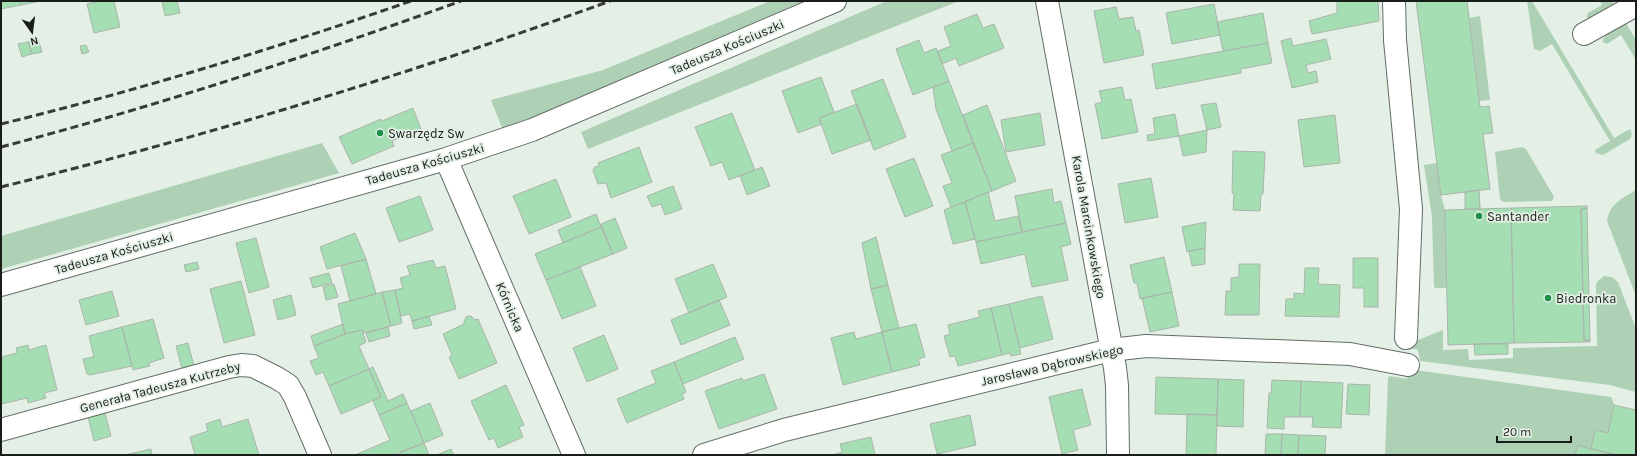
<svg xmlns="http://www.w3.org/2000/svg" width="1637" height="456" font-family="Karla,sans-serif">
<rect width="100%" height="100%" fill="#e4f0e6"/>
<path fill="#aed0b5" d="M770,1h37l-304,129 -12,-30 112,-30z
M887,1h72l-371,148 -7,-17z
M1527,1h5l82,137 16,-9 2,5 -2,5 -27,16 -7,-2 -1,-3 15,-9 -58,-97 -12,7 -6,-2z
M1600,1h12l3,4 -24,14 -3,-1 -1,-2 1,-3 14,-8z
M1480,16l10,84 -11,1 -10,-83z
M1626,23l10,17v20l-15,-25 -14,9 -4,-2v-3l5,-6z
M322,143l17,30 -338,96v-33z
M1522,147l4,2 27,46 1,2 -2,4 -49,1 -3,-3 -5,-47z
M1437,163l4,32 4,15 2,78h-11l-2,-1 -2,-70 -8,-52z
M1636,190v106l-29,-75c2,-17 16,-23 29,-31z
M1604,276l8,1 6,5 18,47v63l-26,-7 -190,-24 -2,-11 -7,-2 7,-8 25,-10v20l25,-1 1,11 44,-2v-10l84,-2 -1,-62 2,-3z
M1408,369l203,28 25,58h-251l3,-77 1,-2 18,3z"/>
<path fill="#a5deb2" stroke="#aab5ac" d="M1,1h19l1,4 -20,4z
M20,1h21l-20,4z
M99,1h15l6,26 -26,6 -7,-29z
M162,1h15l3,12 -15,3z
M1337,1h41l1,20 -67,13 -3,-13 28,-8z
M1416,1h51l13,106 9,-1 4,27 -10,1 7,55 -49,6z
M1214,4l6,31 -48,9 -6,-31z
M1116,7l3,12 14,-2 3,14 3,-1 5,25 -40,8 -10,-52z
M1263,13l5,30 -45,8 -6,-29z
M977,14l6,14 11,-4 10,24 -45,18 -3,-8 -14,6 -4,-13 13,-5 -7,-19z
M1291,38l2,8 33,-7 5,20 -25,6 2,8 8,-2 2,11 -26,6 -11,-47z
M38,39l4,13 -10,2 -4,-12z
M919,40l5,13 12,-5 13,33 -36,14 -17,-46z
M28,42l4,12 -10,3 -4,-13z
M1268,43l4,20 -31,6v4l-85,16 -4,-25z
M86,45l3,7 -7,2 -2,-8z
M821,77l13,35 -15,6 3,6 -24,9 -16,-42z
M883,79l23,58 -32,13 -23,-59z
M949,81l24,62 -21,8 -16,-42 -3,-22z
M1122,87l3,13 6,-1 7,33 -36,7 -7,-35 7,-2 -3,-11z
M1216,103l5,24 -14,3 -6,-25z
M857,104l14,36 -39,14 -13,-36z
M987,105l29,76 -24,10 -29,-76z
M413,108l8,21 -29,12 2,5 -42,18 -13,-27 42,-18 1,2z
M732,113l23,57 -26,10 -7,-18 -11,4 -16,-39z
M1040,113l5,32 -39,7 -5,-32z
M1175,114l4,22 -31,5 -1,-6 8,-1 -2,-16z
M1335,115l5,48 -36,4 -6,-47z
M1207,130l-1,22 -23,4 -4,-20z
M973,143l19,48 -41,16 -8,-21 9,-3 -11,-28z
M639,147l13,35 -41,16 -5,-15 -8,1 -5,-14 2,-3 4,-1 -1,-3z
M1233,151l32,1 -2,42h-2l-1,17 -27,-1 1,-17h-2z
M914,158l19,48 -28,11 -19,-48z
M762,167l8,19 -23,9 -7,-19z
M1151,178l7,39 -33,6 -7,-39z
M556,179l15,38 -42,17 -16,-38z
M673,186l9,23 -17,6 -4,-11 -9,3 -5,-11z
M1052,189l2,14 7,-2 5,22 -44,9 -7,-36z
M1479,190l1,19h-15v-17z
M988,192l7,29 23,-5 4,16 -46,10 -11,-40z
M420,196l13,34 -34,12 -13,-34z
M965,202l10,37 -22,5 -9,-34z
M1587,206v2l-6,1 3,131h6v2l-76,1 -3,-135z
M1511,208l3,135 -66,2 -3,-135z
M1587,208l3,132h-6l-3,-131z
M596,214l5,13 -38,16 -5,-13z
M615,218l12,30 -14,6 -12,-30z
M1206,222l-1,26 -18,4 -5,-25z
M1066,223l5,21 -10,3 7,33 -36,7 -7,-33 -44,10 -5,-22z
M601,227l12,27 -67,26 -11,-26z
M355,233l11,26 -39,10 -7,-22z
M876,237l12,48 -17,4 -9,-46z
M256,238l13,49 -20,6 -13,-50z
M1205,248v16l-13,2 -3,-15z
M1164,257l8,35 -32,7 -3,-16h-3l-4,-18z
M1353,258h25v49h-14v-19h-11z
M366,259l10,35 -26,7 -9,-35z
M433,260l3,8 9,-2 11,43 -44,12 -2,-7 -9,2 -6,-26 8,-2 -3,-10 10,-3 -3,-9z
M197,262l2,7 -13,3 -2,-7z
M713,264l14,33 -38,16 -14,-34z
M1239,264h21l-1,51h-34l1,-24h5v-13l8,-1z
M580,267l16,39 -34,13 -16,-39z
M1305,268h14l-1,16 22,1 -1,32 -54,-1 1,-17h8v-6l10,1z
M329,273l3,10 -19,5 -3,-10z
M241,281l14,54 -31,8 -14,-54z
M334,284l4,13 -12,3 -3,-13z
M888,285l11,43 -17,4 -11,-43z
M395,290l7,33 -11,3 -9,-34z
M112,291l7,25 -33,9 -7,-25z
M382,292l9,34 -28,7 -1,-3 -17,4 -7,-30z
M1172,292l7,34 -29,6 -8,-34z
M291,295l5,20 -18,5 -5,-20z
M1042,296l11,43 -33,9 -11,-44z
M719,300l11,25 -49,20 -10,-25z
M1009,304l12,50 -10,2 -1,-3 -8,2 -11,-47z
M991,308l11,47 -44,11 -3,-10 -5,1 -6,-21 6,-2 -2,-9 32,-8 -2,-6z
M429,316l3,9 -18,4 -2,-8z
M467,316h4l4,4 3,-1 19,44 -38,16 -10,-22 3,-2 -9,-21 21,-10v-3z
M153,319l11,39 -15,5 1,3 -17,4 -11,-43z
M343,324l2,10 -31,12 -3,-10z
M916,324l9,33 -7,2 2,6 -28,7 -10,-40z
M122,327l10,39 -42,9 -3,-1 -4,-15 11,-2 -5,-21z
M388,327l2,9 -21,6 -3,-9z
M362,330l4,12 -7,4 10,23 -40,17 -6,-14 -7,3 -6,-14 9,-3 -5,-12 31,-12z
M854,332l2,7 26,-7 10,40 -49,13 -12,-47z
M604,335l14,34 -31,13 -14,-34z
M735,337l9,22 -61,25 -9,-22z
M188,343l6,23 -12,3 -6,-23z
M1474,344h34v10l-33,1z
M28,345l1,5 17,-5 11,45 -13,3 2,5 -18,5 -1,-5 -26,6v-47l16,-4 -1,-5z
M674,362l12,30 -4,2 2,5 -57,24 -10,-24 39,-16 -5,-12z
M373,367l15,34 15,-7 4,9 -28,12 -6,-14 8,-4 -12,-28z
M369,369l12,28 -40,17 -12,-28z
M764,374l13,35 -58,20 -14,-38 37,-13 1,3z
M1156,377l62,2 -1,36 -62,-1z
M1218,379l26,1 -1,47 -26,-1z
M1272,380l29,1 -1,36h-16v12l-17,-1 2,-35h2z
M1301,381l42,2 -2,45 -29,-1 1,-10h-13z
M1348,384l22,1 -1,30 -23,-1z
M506,385l18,40 -5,2 4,10 -25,11 -4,-10 -5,2 -18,-39z
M1082,389l9,36 -18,5 5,20 -16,4 -13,-57z
M407,403l17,40 -30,12h-39l35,-15 -11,-25z
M430,403l13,32 -19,8 -13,-32z
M1614,405l22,5v45h-19l-26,-6 4,-19 13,3z
M105,413l6,23 -17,5 -6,-24z
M1187,414l30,1 -1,40h-30z
M970,415l6,30 -39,9 -7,-30z
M220,419l2,8 26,-8 11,36h-64l-5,-18 18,-6 -2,-7z
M1266,434h16l-1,21h-16z
M1282,434l17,1 -1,20h-17z
M1299,435l27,1 -1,19h-27z
M871,437l4,18h-42l9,-3 -2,-8z
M424,443l5,12h-27l-2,-3z
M1578,445l13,4 26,6h-42z
M151,449l1,6h-27z
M451,449l3,6h-17z"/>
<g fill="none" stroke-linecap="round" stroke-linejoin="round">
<defs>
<path id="minor" d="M1047,1l68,367 2,17 1,70
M1394,1l1,39 16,169 -5,129
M1584,34l52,-29
M446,159l128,296
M1,285l445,-126 86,-29 303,-129
M1,430l228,-63 12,-2 12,1 24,12 11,7 7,12 25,58
M704,455l80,-25 327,-80 35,-4 204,8 58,11"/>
</defs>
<use href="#minor" stroke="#636d65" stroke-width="24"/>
<use href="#minor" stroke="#fff" stroke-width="22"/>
<path stroke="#373c37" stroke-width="3" stroke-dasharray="8 4" stroke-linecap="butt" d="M1,124c139,-34 275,-76 410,-123
M1,147c156,-41 308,-91 460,-146
M1,187c206,-51 409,-113 609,-186"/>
</g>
<g fill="#1e904a" stroke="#e4f0e6" stroke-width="1.5">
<circle cx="380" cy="133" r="4"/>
<circle cx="1479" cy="216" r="4"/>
<circle cx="1548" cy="298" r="4"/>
</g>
<g text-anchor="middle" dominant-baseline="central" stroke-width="3.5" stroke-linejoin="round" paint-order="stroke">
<g font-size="13" fill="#1a1e1a" stroke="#e4f0e6">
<text transform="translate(727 47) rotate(-23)">Tadeusza Kościuszki</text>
<text transform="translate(425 164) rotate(-16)">Tadeusza Kościuszki</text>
<text transform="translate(1089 227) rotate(80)">Karola Marcinkowskiego</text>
<text transform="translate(114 253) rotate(-16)">Tadeusza Kościuszki</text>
<text transform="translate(510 307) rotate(67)">Kórnicka</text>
<text transform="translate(1052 365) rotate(-13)">Jarosława Dąbrowskiego</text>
<text transform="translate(160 387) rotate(-15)">Generała Tadeusza Kutrzeby</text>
</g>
<g font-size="13" fill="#1a1e1a" stroke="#e4f0e6" text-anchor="start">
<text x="388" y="133">Swarzędz Sw</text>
<text x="1487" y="216">Santander</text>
<text x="1556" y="298">Biedronka</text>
</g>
</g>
<rect width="1637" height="456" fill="none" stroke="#1a1e1a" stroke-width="4"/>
<g transform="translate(32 32) rotate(166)" stroke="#e4f0e6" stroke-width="3" paint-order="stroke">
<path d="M0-3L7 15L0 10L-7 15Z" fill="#1a1e1a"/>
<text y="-6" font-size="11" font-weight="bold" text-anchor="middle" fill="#1a1e1a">N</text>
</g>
<path d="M1497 436v6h74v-6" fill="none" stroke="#1a1e1a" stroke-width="2"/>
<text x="1503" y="436" font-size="12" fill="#1a1e1a" stroke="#e4f0e6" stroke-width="3" paint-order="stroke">20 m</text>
</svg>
